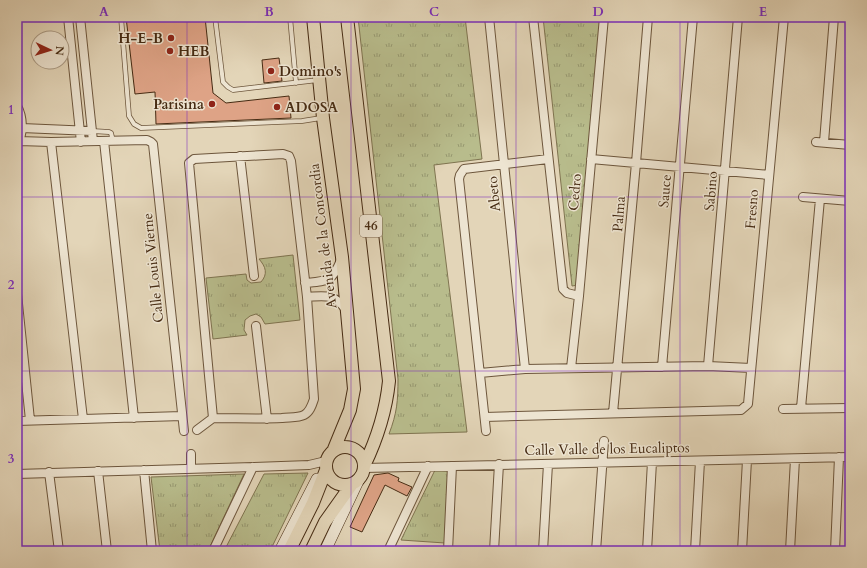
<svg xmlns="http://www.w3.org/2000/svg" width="867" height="568" font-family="Cardo,serif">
<defs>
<pattern id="grass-tufts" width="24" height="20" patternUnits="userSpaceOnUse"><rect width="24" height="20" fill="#b8bc8c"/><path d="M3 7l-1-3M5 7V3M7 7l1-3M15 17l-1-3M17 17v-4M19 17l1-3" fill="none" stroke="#979971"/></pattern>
</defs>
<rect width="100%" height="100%" fill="#e3d5b8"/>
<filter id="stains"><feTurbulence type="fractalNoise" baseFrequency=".005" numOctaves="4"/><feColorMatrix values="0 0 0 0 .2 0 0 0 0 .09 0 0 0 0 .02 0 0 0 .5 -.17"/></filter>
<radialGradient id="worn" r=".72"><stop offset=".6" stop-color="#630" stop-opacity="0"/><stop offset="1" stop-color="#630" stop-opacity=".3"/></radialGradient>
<path fill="url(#grass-tufts)" stroke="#7f7450" d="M358,17h107l17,142 -48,6 33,267 -78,2c8,-21 9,-33 9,-55z
M543,17h58l-23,268 -6,1z
M293,255l7,65 -35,4 -4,-7 -5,-3 -6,2 -5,4 -1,10 3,5 -34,4 -7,-61 40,-4 1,6 4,3 10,-1c7,-8 5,-15 -2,-23z
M435,470l14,1 -4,72 -44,-3z
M308,473l-38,78h-46l40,-77z
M244,474l-36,77h-48l-9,-74z"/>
<path fill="#dea386" stroke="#462b13" d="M126,17h79l8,76 13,10 63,-7 2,22 -135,6 -1,-32 -20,2z
M279,58l3,23 -18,2 -2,-23z
M388,473l11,5 -1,3 14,6 -5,9 -22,-11 -23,47 -12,-5 24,-52z"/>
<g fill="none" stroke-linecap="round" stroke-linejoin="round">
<defs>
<path id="lane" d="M121,17l8,99 5,8 7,4 161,-7 19,-3
M215,17l8,65 5,5 5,3 85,-10
M290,17l6,66
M290,19l22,-2
M92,131l17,1 2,1 2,8"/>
<path id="street" d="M68,17l13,125
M80,17l13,124
M489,17l36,352
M533,17l30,272 4,4 12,3
M17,80v7
M17,106c6,11 7,28 0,38
M22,128l70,3
M19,141l32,1 96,-2 4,2 2,2 31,287
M104,141l30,277
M51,142l32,277
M816,142l34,3
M824,142l10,-125
M283,154l6,2 2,5 16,136 7,102c-2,6 -4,13 -10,16 -6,3 -15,2 -22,3 -23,1 -46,0 -69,0l-24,-255 5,-4z
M240,156l14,120
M591,159l178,16
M803,197l47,4
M305,283c23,-2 27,-1 36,-23
M17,294l13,126
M307,297c18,-1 27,-4 39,13
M256,326l11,93
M708,366l30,-349
M662,367l31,-350
M571,368l8,-72 25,-279
M480,373l45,-4 183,-3 43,2
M801,408l19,-209
M783,409l67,-1
M613,413l23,-250 12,-146
M485,417l256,-7 7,-6 36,-387
M17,421l165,-5
M197,430l16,-12
M486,431l-27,-252 1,-4 4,-6 84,-10
M364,468l486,-11
M191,469v-15
M144,470l8,81
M98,471l9,80
M49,472l10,79
M17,474l236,-7 56,-2 17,-4
M213,551l40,-84
M388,551l40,-85
M448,551l4,-85
M494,551l5,-87
M543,551l5,-87
M596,551l8,-110
M647,551l5,-89
M695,551l5,-90
M742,551l5,-91
M790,551l5,-92
M835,551l4,-94"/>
<path id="secondary" d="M280,551l37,-72
M325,551l35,-74"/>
<path id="primary" d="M313,17l10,101 19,139 12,132 -4,21 -16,39
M347,17l42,364c-3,30 -12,58 -25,85
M326 466a19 19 0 1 1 38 0a19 19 0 1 1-38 0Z
M289,551l24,-48 13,-33
M311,551l14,-29 27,-38"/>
</defs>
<use href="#lane" stroke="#6d563c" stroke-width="5.5"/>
<use href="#street" stroke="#6d563c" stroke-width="10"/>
<use href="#secondary" stroke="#462b13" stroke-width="12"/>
<use href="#primary" stroke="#462b13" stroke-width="14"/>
<use href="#lane" stroke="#ede4d1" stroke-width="4"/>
<use href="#street" stroke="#ede4d1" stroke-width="8"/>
<use href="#secondary" stroke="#ede4d1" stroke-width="11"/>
<use href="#primary" stroke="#e3d5b8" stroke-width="12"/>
</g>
<path fill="none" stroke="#7b2cbf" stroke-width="1" stroke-opacity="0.55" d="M187,17v534M351,17v534M516,17v534M680,17v534M17,197h833M17,371h833"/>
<g fill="#8f2418" stroke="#ede4d1" stroke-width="1.5">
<circle cx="171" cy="38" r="4"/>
<circle cx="170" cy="51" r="4"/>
<circle cx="271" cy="71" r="4"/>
<circle cx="212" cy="104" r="4"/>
<circle cx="277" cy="107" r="4"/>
</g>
<g text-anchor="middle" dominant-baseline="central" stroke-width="3" stroke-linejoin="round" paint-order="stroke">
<rect fill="#ede4d1" stroke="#78624c" stroke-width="1" x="360" y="215" width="22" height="22" rx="3"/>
<g font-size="13" font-weight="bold" fill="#462b13">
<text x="371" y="226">46</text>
</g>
<g font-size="14" font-weight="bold" fill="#462b13" stroke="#ede4d1" text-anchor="start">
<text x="163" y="38" text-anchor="end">H-E-B</text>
<text x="178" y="51">HEB</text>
<text x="279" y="71">Domino's</text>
<text x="204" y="104" text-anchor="end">Parisina</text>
<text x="285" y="107">ADOSA</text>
</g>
<g font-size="14" fill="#462b13" stroke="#ede4d1">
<text transform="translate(665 191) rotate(-85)">Sauce</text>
<text transform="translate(711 191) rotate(-85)">Sabino</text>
<text transform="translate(575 192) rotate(-85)">Cedro</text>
<text transform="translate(494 194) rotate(-96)">Abeto</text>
<text transform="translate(752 209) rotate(-85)">Fresno</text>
<text transform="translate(619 214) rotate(-85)">Palma</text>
<text transform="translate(323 236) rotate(-97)">Avenida de la Concordia</text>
<text transform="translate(153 268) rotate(-96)">Calle Louis Vierne</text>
<text transform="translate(607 449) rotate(-1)">Calle Valle de los Eucaliptos</text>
</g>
</g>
<rect width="867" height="568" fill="none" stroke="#e3d5b8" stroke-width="44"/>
<g transform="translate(50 50) rotate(94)"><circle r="19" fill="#ede4d1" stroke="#aa9a85"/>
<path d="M0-3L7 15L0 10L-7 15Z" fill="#8f2418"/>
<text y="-6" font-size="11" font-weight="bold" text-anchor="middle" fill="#462b13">N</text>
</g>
<rect x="22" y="22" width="823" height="524" fill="none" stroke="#7b2cbf" stroke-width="1.5"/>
<g font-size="13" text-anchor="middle" font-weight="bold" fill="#7b2cbf">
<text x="104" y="16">A</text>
<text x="269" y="16">B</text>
<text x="434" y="16">C</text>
<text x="598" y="16">D</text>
<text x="763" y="16">E</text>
<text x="11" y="114">1</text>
<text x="11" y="289">2</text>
<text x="11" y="463">3</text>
</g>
<rect width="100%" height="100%" filter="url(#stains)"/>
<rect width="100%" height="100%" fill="url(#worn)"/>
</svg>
